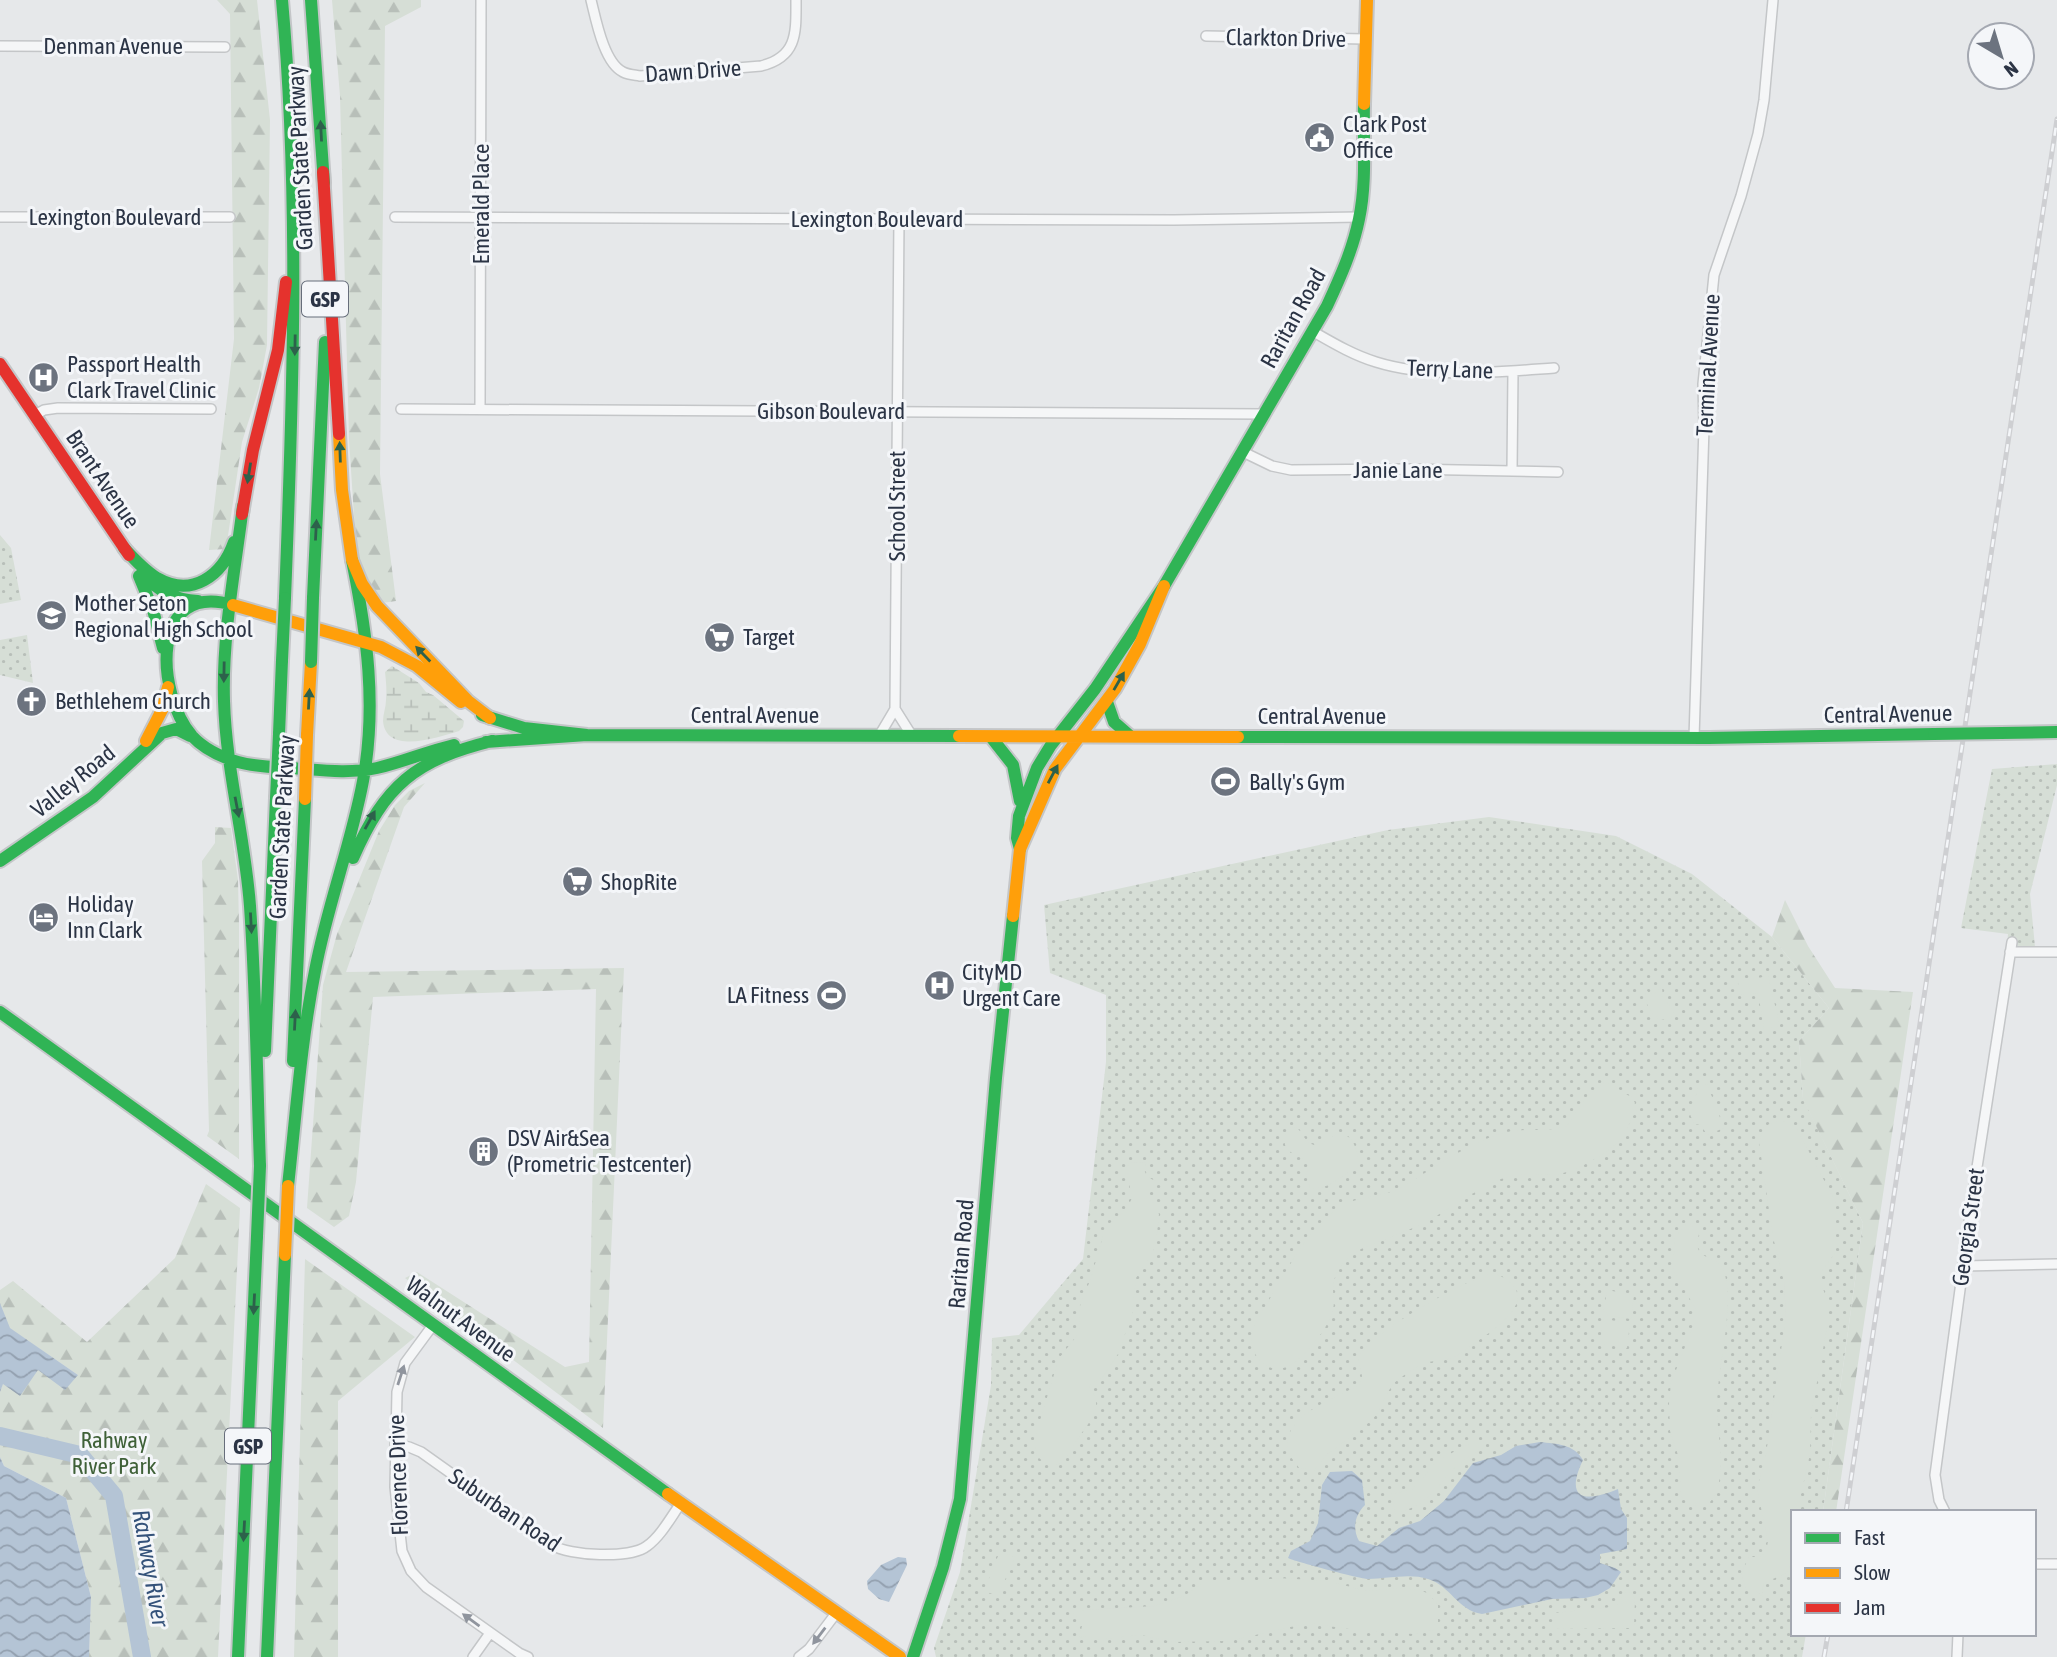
<svg xmlns="http://www.w3.org/2000/svg" width="2057" height="1657" font-family="'Asap Condensed',sans-serif">
<defs>
<pattern id="green-dots" width="8" height="8" patternUnits="userSpaceOnUse" patternTransform="scale(1.75)"><rect width="8" height="8" fill="#d6ded6"/><path d="M2 2h.1M6 6h.1" fill="none" stroke="#b8bfb9" stroke-width="1.8" stroke-linecap="round"/></pattern>
<pattern id="forest-firs" width="22" height="20" patternUnits="userSpaceOnUse" patternTransform="scale(1.75)"><rect width="22" height="20" fill="#d6ded6"/><path d="M5 1l3.5 6h-7zM16 11l3.5 6h-7z" fill="#b8bfb9"/></pattern>
<pattern id="wetland-marsh" width="20" height="14" patternUnits="userSpaceOnUse" patternTransform="scale(1.75)"><rect width="20" height="14" fill="#d6ded6"/><path d="M1 5h8M5 5V1M11 12h8M15 12V8" fill="none" stroke="#b8bfb9"/></pattern>
<pattern id="water-waves" width="16" height="10" patternUnits="userSpaceOnUse" patternTransform="scale(1.75)"><rect width="16" height="10" fill="#b4c4d5"/><path d="M0 5q4-4 8 0t8 0" fill="none" stroke="#93a0af"/></pattern>
</defs>
<rect width="100%" height="100%" fill="#e6e8ea"/>
<path fill="url(#green-dots)" d="M0,535l11,13 10,52 -21,4z
M27,635l6,48 -33,-8v-35z
M2057,764v21l-27,109 5,53 -28,-2 1,-11 -47,-6 31,-159z
M1489,817l127,19 76,38 80,63 57,71 -30,33 4,57 60,125 -40,289h-30v122h13l-4,23h-866l-2,-9 26,-76 31,-187 1,-47 27,-3 64,-76 23,-197v-67l-56,-22 -6,-68 344,-75z"/>
<path fill="url(#forest-firs)" d="M217,0h40l13,120 -3,225 -8,43 -17,54 -16,107 -17,1 25,-211 -4,-325z
M332,0h89v7l-36,19 -5,448 16,127 -14,2 -22,-35 -6,-52 -5,-77 -9,-343z
M425,783l-21,24 -58,165 278,-4 -21,460 -198,-150 12,-6 148,95 24,-5 7,-373 -223,8 -17,185 -7,34 -15,11 -27,-19 16,-223 14,-51 42,-103 16,-26 14,-14z
M215,827l16,1 7,52 1,45v234l-32,-23 2,-5 -7,-270 13,-18z
M1785,900l23,46 27,42 78,4 -77,520h-13l40,-289 -60,-124 -4,-58 30,-33 -57,-71z
M206,1184l34,24 -22,449h-129l2,-60 -25,-99 -62,-32 -4,-9v-65l3,-9 35,-13 40,5 -69,-47 -9,-25v-13l13,-9 74,61 88,-84z
M305,1259l110,78 -77,64v256h-44z"/>
<path fill="url(#wetland-marsh)" d="M392,666l27,17 7,9 7,3 31,26 -1,6 -4,4c-20,6 -73,25 -76,-10 0,-7 3,-14 3,-21 1,-9 0,-19 -1,-28z"/>
<path fill="#d6ded6" d="M1768,976l12,50 -16,3 -6,-36 -19,2 -1,-13z
M1645,987l3,5 6,2 8,-7 1,10 11,14 -3,7 -10,2c-14,-7 -16,-20 -16,-33z
M1605,1082c10,2 16,11 27,15l3,6 -3,7 5,-1c-5,8 -8,16 -12,24 -8,17 -53,41 -72,42 -17,0 -36,-3 -52,4 -27,11 -49,29 -74,42 -20,11 -43,18 -64,27 -16,8 -29,21 -30,40 0,7 2,14 0,21 -4,17 -17,32 -28,44 -6,6 -14,14 -22,15 -24,5 -37,-23 -29,-42 22,-36 55,-106 94,-123 18,-8 35,-5 56,-17 28,-17 68,-45 99,-53 21,-6 44,0 64,-7l21,-31z
M1707,1084l17,44 -17,7 -6,-10 -7,-1 -7,-17 8,-5 2,-13z
M1775,1121l11,1 11,7 39,74v49l-15,20 -1,8 8,23v19l-17,93 -1,39 -13,58h-4v43l-2,10 -5,8 -22,10 -2,7 2,8 -8,-7h-9l-6,-17 8,-17h11l6,-5 2,-11 -11,-52 9,-35 20,-138 -2,-34 -11,-45 -14,-95 5,-15z
M1296,1127c7,5 9,16 18,18 12,3 18,-18 33,-9 5,3 7,8 9,13 5,17 -4,21 -16,29 -11,7 -16,11 -30,10l-4,-14 5,-11c-16,-11 -34,-9 -23,-35z
M1147,1162c-6,9 0,16 9,19l-6,4 -3,6 12,23 -3,29 -5,13 -15,22 -4,36 -14,40 -16,24 -13,7c3,8 8,13 7,21 -2,13 -13,24 -19,34 -10,16 -19,38 -40,16l-3,-16 22,-72 4,-11 19,-24 1,-27 11,-28 12,-42 6,-12 18,-16 5,-10 -6,-30 4,-5z
M1689,1221l5,9 6,1c-12,34 20,20 25,43 9,45 -8,89 -8,134 0,24 7,50 2,74 -1,8 -4,14 -9,20 -11,7 -20,4 -29,-6l-2,-38 -9,-27 -1,-28 2,-20 24,-62 1,-11 -23,-41 2,-32z
M1494,1273c49,20 11,50 -15,67 -9,6 -17,14 -27,18 -17,5 -23,0 -40,12 -6,4 -13,8 -18,13 -9,11 -12,26 -22,37l-47,36 -13,18 -5,-5 -8,-1c-2,-4 -7,-8 -9,-13 -15,-38 47,-57 69,-70l3,-9 -4,-17c8,-24 109,-81 136,-86z
M1607,1290l27,5 -3,24 -28,-4z
M1603,1319l27,4 -3,25 -27,-4z
M1484,1441l-2,9c-29,12 -32,27 -53,46 -10,10 -22,14 -34,18l-4,-20 20,-4 5,-4 21,-25 35,-19z
M1000,1551l15,6 -17,39 -14,-5z
M1278,1578l50,3 38,10 34,-3 20,2 9,4 9,11v18l-5,7 -19,4 -65,-5 -41,-6 -79,18 -55,1 -33,-7 -48,5 -9,-4 -5,2 3,-12 -7,-11 -4,-1 15,-4 68,-4 30,-10 18,-12h26z
M1631,1592l4,7 -1,29 -80,1v-16l58,-6 6,-3 5,-11z"/>
<path fill="url(#water-waves)" d="M0,1303l10,25 68,47 -13,15 -27,-20 -18,26 -17,-12 -3,8z
M1540,1442c17,2 34,2 43,18 -19,40 2,43 35,29l3,20 6,9v31l-27,5v9l15,5 6,4 -11,16 -12,7 -13,3 -33,1 -70,15c-25,-4 -31,-28 -54,-35 -19,-6 -41,0 -60,0 -7,0 -75,-18 -80,-21l3,-7 19,-10 8,-18 4,-38 8,-13 22,-1 10,9 3,25c-10,10 -13,23 -6,36l18,5 22,-18 21,-7 24,-20 29,-38 28,-8 15,-9z
M0,1457l4,9 62,32 25,99 -2,60h-89z
M898,1557l8,1 1,7 -18,37 -10,-3 -11,-10 -1,-8 14,-16z"/>
<g fill="none" stroke-linecap="round" stroke-linejoin="round">
<path stroke="#b4c4d5" stroke-width="18" d="M0,1436l80,19 34,41 28,161"/>
<defs>
<path id="street" d="M591,0c5,20 13,63 32,72 6,3 12,3 17,4l121,-10c37,-9 35,-34 35,-66
M1206,36l160,3
M0,46l225,1
M0,217h230
M395,217l779,3 185,-3
M1312,331c21,12 41,24 64,31 54,17 122,10 178,6
M480,408l1,-408
M401,409l861,5
M35,415l9,-5 14,-2 153,1
M1241,451l31,15 19,4 114,-1 153,3
M1512,471l1,-100
M895,709l17,27
M879,736l16,-27 4,-491
M1694,738l10,-311 -1,-43 11,-109 27,-79 17,-62 6,-34 9,-100
M2010,952h47
M1963,1266l94,-2
M433,1325l-28,38 -8,29 -2,95 7,64 9,20 15,16 93,66 9,4
M395,1444l14,3 12,5 131,93c17,11 79,14 95,1 14,-10 24,-29 34,-43
M1945,1512l-6,-12 -4,-25 38,-282 39,-251
M2034,1564h23
M473,1657l17,-24
M799,1657l10,-8 28,-37
M1957,1657l1,-23"/>
<path id="fast" d="M282,0c18,200 11,398 3,598
M311,0l13,183
M243,506c-8,64 -21,130 -19,195 2,69 21,136 26,205 6,87 7,174 10,260
M124,548c10,11 20,22 33,30 35,20 65,-2 77,-36
M142,573c16,18 32,27 56,28
M139,576l14,34 10,38
M313,598l12,-256
M233,605c-84,-25 -77,89 -41,131 12,13 29,21 46,26 18,5 35,5 53,6 29,2 58,6 86,0 26,-6 51,-17 77,-23
M1107,702l7,20 16,14
M482,715l42,13 63,7 372,1
M2001,733l56,-1
M279,734l3,-74
M991,737l22,28 7,36
M1238,737l471,1 225,-4
M486,742l101,-7
M1020,849l-3,-11 2,-22 18,-48 14,-23 44,-56 69,-103 163,-280c13,-28 26,-57 32,-87 8,-37 4,-78 5,-115
M353,858c32,-73 62,-98 139,-117
M0,861l93,-64 69,-64 14,-4 14,7
M0,1012l668,482
M265,1051l11,-253
M293,1061l12,-262
M288,1186c8,-72 13,-144 27,-215 12,-65 36,-126 48,-190 14,-75 4,-147 -11,-221
M238,1657l19,-421
M267,1657l18,-402
M913,1657l30,-90 17,-68 36,-421 17,-162"/>
<path id="slow" d="M1364,104l3,-104
M339,434l3,56 10,70 10,24 15,22 91,95 22,17
M233,605l148,42 36,19 44,36
M307,735l4,-73
M959,736l279,1
M146,741l17,-33 5,-21
M1013,916l7,-67 35,-80 60,-80 25,-45 24,-58
M668,1494l232,163"/>
<path id="jam" d="M323,172l16,262
M0,364l129,191
M242,514l11,-64 25,-100 8,-68"/>
</defs>
<use href="#street" stroke="#c4c6c8" stroke-width="12"/>
<use href="#fast" stroke="#c4c6c8" stroke-width="16"/>
<use href="#slow" stroke="#c4c6c8" stroke-width="16"/>
<use href="#jam" stroke="#c4c6c8" stroke-width="16"/>
<use href="#street" stroke="#f5f6f7" stroke-width="9"/>
<use href="#fast" stroke="#30b455" stroke-width="12"/>
<use href="#slow" stroke="#ff9f0a" stroke-width="12"/>
<use href="#jam" stroke="#e5322d" stroke-width="12"/>
<defs>
<path id="rail" d="M1846,1512l211,-1393
M1824,1657l4,-23"/>
</defs>
<use href="#rail" stroke="#cecfd2" stroke-width="5"/>
<use href="#rail" stroke="#f4f6f9" stroke-width="2.5" stroke-dasharray="8" stroke-linecap="butt"/>
<defs>
<path id="fast-bridge" d="M282,660l3,-62
M311,662l2,-64
M1934,734l67,-1
M276,798l3,-64
M257,1236l3,-70"/>
<path id="slow-bridge" d="M305,799l2,-64
M285,1255l3,-69"/>
</defs>
<use href="#fast-bridge" stroke="#c4c6c8" stroke-width="16" stroke-linecap="butt"/>
<use href="#slow-bridge" stroke="#c4c6c8" stroke-width="16" stroke-linecap="butt"/>
<use href="#fast-bridge" stroke="#30b455" stroke-width="12"/>
<use href="#slow-bridge" stroke="#ff9f0a" stroke-width="12"/>
</g>
<defs><path id="oneway-solid" d="M-6-.8H1V-3.2L6.5 0L1 3.2V.8H-6Z" transform="scale(1.75)"/></defs>
<g fill="#2d614b">
<use href="#oneway-solid" transform="translate(321 131) rotate(-93)"/>
<use href="#oneway-solid" transform="translate(295 345) rotate(91)"/>
<use href="#oneway-solid" transform="translate(340 452) rotate(-92)"/>
<use href="#oneway-solid" transform="translate(249 473) rotate(99)"/>
<use href="#oneway-solid" transform="translate(316 530) rotate(-87)"/>
<use href="#oneway-solid" transform="translate(423 654) rotate(-134)"/>
<use href="#oneway-solid" transform="translate(224 672) rotate(91)"/>
<use href="#oneway-solid" transform="translate(1119 681) rotate(-60)"/>
<use href="#oneway-solid" transform="translate(309 699) rotate(-87)"/>
<use href="#oneway-solid" transform="translate(1053 774) rotate(-62)"/>
<use href="#oneway-solid" transform="translate(237 807) rotate(79)"/>
<use href="#oneway-solid" transform="translate(370 820) rotate(-61)"/>
<use href="#oneway-solid" transform="translate(251 923) rotate(87)"/>
<use href="#oneway-solid" transform="translate(295 1020) rotate(-87)"/>
<use href="#oneway-solid" transform="translate(254 1304) rotate(93)"/>
<use href="#oneway-solid" transform="translate(244 1531) rotate(93)"/>
</g>
<g fill="#90959e">
<use href="#oneway-solid" transform="translate(401 1375) rotate(-72)"/>
<use href="#oneway-solid" transform="translate(471 1620) rotate(-144)"/>
<use href="#oneway-solid" transform="translate(819 1636) rotate(127)"/>
</g>
<defs>
<symbol id="civic-disc" viewBox="-11 -11 22 22"><circle r="9.5" fill="#6c737f" stroke="#f4f6f9"/><path d="M-.6-6.5H3V-4.5H.6V-3L4-1V1h2V6H-6V1h2V-1L-.6-3ZM-1.2 2.5V6h2.4V2.5Z" fill="#fff"/></symbol>
<symbol id="hospital-disc" viewBox="-11 -11 22 22"><circle r="9.5" fill="#6c737f" stroke="#f4f6f9"/><path d="M-5-5h3v3.5h4V-5h3V5h-3V1.5h-4V5h-3Z" fill="#fff"/></symbol>
<symbol id="school-disc" viewBox="-11 -11 22 22"><circle r="9.5" fill="#6c737f" stroke="#f4f6f9"/><path d="M0-5L7-2L0 1L-7-2ZM-4 1L0 2.5L4 1V4Q0 6-4 4Z" fill="#fff"/></symbol>
<symbol id="supermarket-disc" viewBox="-11 -11 22 22"><circle r="9.5" fill="#6c737f" stroke="#f4f6f9"/><path d="M-6-5.5h2.5l.6 2H6L4.5 2H-2.5L-4.4-4H-6ZM-1.5 3.2a1.3 1.3 0 1 0 .1 0ZM3 3.2a1.3 1.3 0 1 0 .1 0Z" fill="#fff"/></symbol>
<symbol id="church-disc" viewBox="-11 -11 22 22"><circle r="9.5" fill="#6c737f" stroke="#f4f6f9"/><path d="M-1.2-6h2.4v3.5h3.3v2.4h-3.3V6h-2.4V-.1h-3.3v-2.4h3.3Z" fill="#fff"/></symbol>
<symbol id="stadium-disc" viewBox="-11 -11 22 22"><circle r="9.5" fill="#6c737f" stroke="#f4f6f9"/><path d="M0-5a6.5 5 0 1 0 0 10a6.5 5 0 1 0 0-10ZM-3.5-1.8h7v3.6h-7Z" fill="#fff"/></symbol>
<symbol id="hotel-disc" viewBox="-11 -11 22 22"><circle r="9.5" fill="#6c737f" stroke="#f4f6f9"/><path d="M-6-4.5h1.5V1H6V5H4.5V3h-9V5H-6ZM-4 0a1.8 1.8 0 1 1 3.6 0ZM.5 0V-2.5h3Q6-2.5 6 0Z" fill="#fff"/></symbol>
<symbol id="building-disc" viewBox="-11 -11 22 22"><circle r="9.5" fill="#6c737f" stroke="#f4f6f9"/><path d="M-4-6H4V6H1V3H-1V6H-4ZM-2.5-4.3h1.7v1.8h-1.7ZM.8-4.3h1.7v1.8H.8ZM-2.5-1h1.7V.8h-1.7ZM.8-1h1.7V.8H.8Z" fill="#fff"/></symbol>
</defs>
<g fill-rule="evenodd">
<use href="#civic-disc" x="1302" y="120" width="35" height="35"/>
<use href="#hospital-disc" x="26" y="360" width="35" height="35"/>
<use href="#school-disc" x="34" y="598" width="35" height="35"/>
<use href="#supermarket-disc" x="702" y="620" width="35" height="35"/>
<use href="#church-disc" x="14" y="684" width="35" height="35"/>
<use href="#stadium-disc" x="1208" y="764" width="35" height="35"/>
<use href="#supermarket-disc" x="560" y="864" width="35" height="35"/>
<use href="#hotel-disc" x="26" y="900" width="35" height="35"/>
<use href="#hospital-disc" x="922" y="968" width="35" height="35"/>
<use href="#stadium-disc" x="814" y="978" width="35" height="35"/>
<use href="#building-disc" x="466" y="1134" width="35" height="35"/>
</g>
<g text-anchor="middle" dominant-baseline="central" stroke-width="6" stroke-linejoin="round" paint-order="stroke">
<g fill="#f4f6f9" stroke="#676e7b" stroke-width="2">
<rect x="302" y="281.5" width="46" height="35" rx="5"/>
<rect x="225" y="1428.5" width="46" height="35" rx="5"/>
</g>
<g font-size="21" font-weight="bold" fill="#2b3445">
<text x="325" y="299">GSP</text>
<text x="248" y="1446">GSP</text>
</g>
<g font-size="23" fill="#2b3445" stroke="#f4f6f9">
<text transform="translate(1286 38) rotate(1)">Clarkton Drive</text>
<text x="113" y="46">Denman Avenue</text>
<text transform="translate(693 71) rotate(-4)">Dawn Drive</text>
<text transform="translate(300 158) rotate(-93)">Garden State Parkway</text>
<text transform="translate(481 204) rotate(-90)">Emerald Place</text>
<text x="115" y="217">Lexington Boulevard</text>
<text x="877" y="219">Lexington Boulevard</text>
<text transform="translate(1293 318) rotate(-61)">Raritan Road</text>
<text transform="translate(1708 365) rotate(-87)">Terminal Avenue</text>
<text transform="translate(1450 369) rotate(2)">Terry Lane</text>
<text x="831" y="411">Gibson Boulevard</text>
<text x="1398" y="470">Janie Lane</text>
<text transform="translate(103 479) rotate(56)">Brant Avenue</text>
<text transform="translate(897 506) rotate(-90)">School Street</text>
<text transform="translate(1888 714) rotate(-1)">Central Avenue</text>
<text x="755" y="715">Central Avenue</text>
<text x="1322" y="716">Central Avenue</text>
<text transform="translate(73 781) rotate(-39)">Valley Road</text>
<text transform="translate(282 827) rotate(-87)">Garden State Parkway</text>
<text transform="translate(1968 1227) rotate(-82)">Georgia Street</text>
<text transform="translate(961 1254) rotate(-85)">Raritan Road</text>
<text transform="translate(461 1319) rotate(36)">Walnut Avenue</text>
<text transform="translate(398 1475) rotate(-92)">Florence Drive</text>
<text transform="translate(505 1510) rotate(34)">Suburban Road</text>
</g>
<g font-size="23" fill="#2b3445" stroke="#f4f6f9" text-anchor="start">
<text x="1343" y="124">Clark Post<tspan x="1343" dy="26">Office</tspan></text>
<text x="67" y="364">Passport Health<tspan x="67" dy="26">Clark Travel Clinic</tspan></text>
<text x="74" y="603">Mother Seton<tspan x="74" dy="26">Regional High School</tspan></text>
<text x="743" y="637">Target</text>
<text x="55" y="701">Bethlehem Church</text>
<text x="1249" y="782">Bally's Gym</text>
<text x="601" y="882">ShopRite</text>
<text x="67" y="904">Holiday<tspan x="67" dy="26">Inn Clark</tspan></text>
<text x="962" y="972">CityMD<tspan x="962" dy="26">Urgent Care</tspan></text>
<text x="809" y="995" text-anchor="end">LA Fitness</text>
<text x="507" y="1138">DSV Air&amp;Sea<tspan x="507" dy="26">(Prometric Testcenter)</tspan></text>
</g>
<g font-size="23" fill="#3f6138" stroke="#f4f6f9">
<text x="114" y="1440">Rahway<tspan x="114" dy="26">River Park</tspan></text>
</g>
<g font-size="24" font-style="italic" fill="#34527a" stroke="#f4f6f9">
<text transform="translate(151 1568) rotate(80)">Rahway River</text>
</g>
</g>
<rect x="1791" y="1510" width="245" height="126" fill="#f4f6f9" stroke="#a4a8b1" stroke-width="2"/>
<rect x="1805" y="1533" width="35" height="10" fill="#30b455" stroke="#a4a8b1" stroke-width="2"/>
<text x="1854" y="1545" font-size="21" fill="#2b3445">Fast</text>
<rect x="1805" y="1568" width="35" height="10" fill="#ff9f0a" stroke="#a4a8b1" stroke-width="2"/>
<text x="1854" y="1580" font-size="21" fill="#2b3445">Slow</text>
<rect x="1805" y="1603" width="35" height="10" fill="#e5322d" stroke="#a4a8b1" stroke-width="2"/>
<text x="1854" y="1615" font-size="21" fill="#2b3445">Jam</text>
<g transform="translate(2001 56) rotate(142)"><circle r="33" fill="#f4f6f9" stroke="#a4a8b1" stroke-width="2"/>
<path d="M0-5L12 26L0 18L-12 26Z" fill="#6c737f"/>
<text y="-10" font-size="19" font-weight="bold" text-anchor="middle" fill="#2b3445">N</text>
</g>
</svg>
